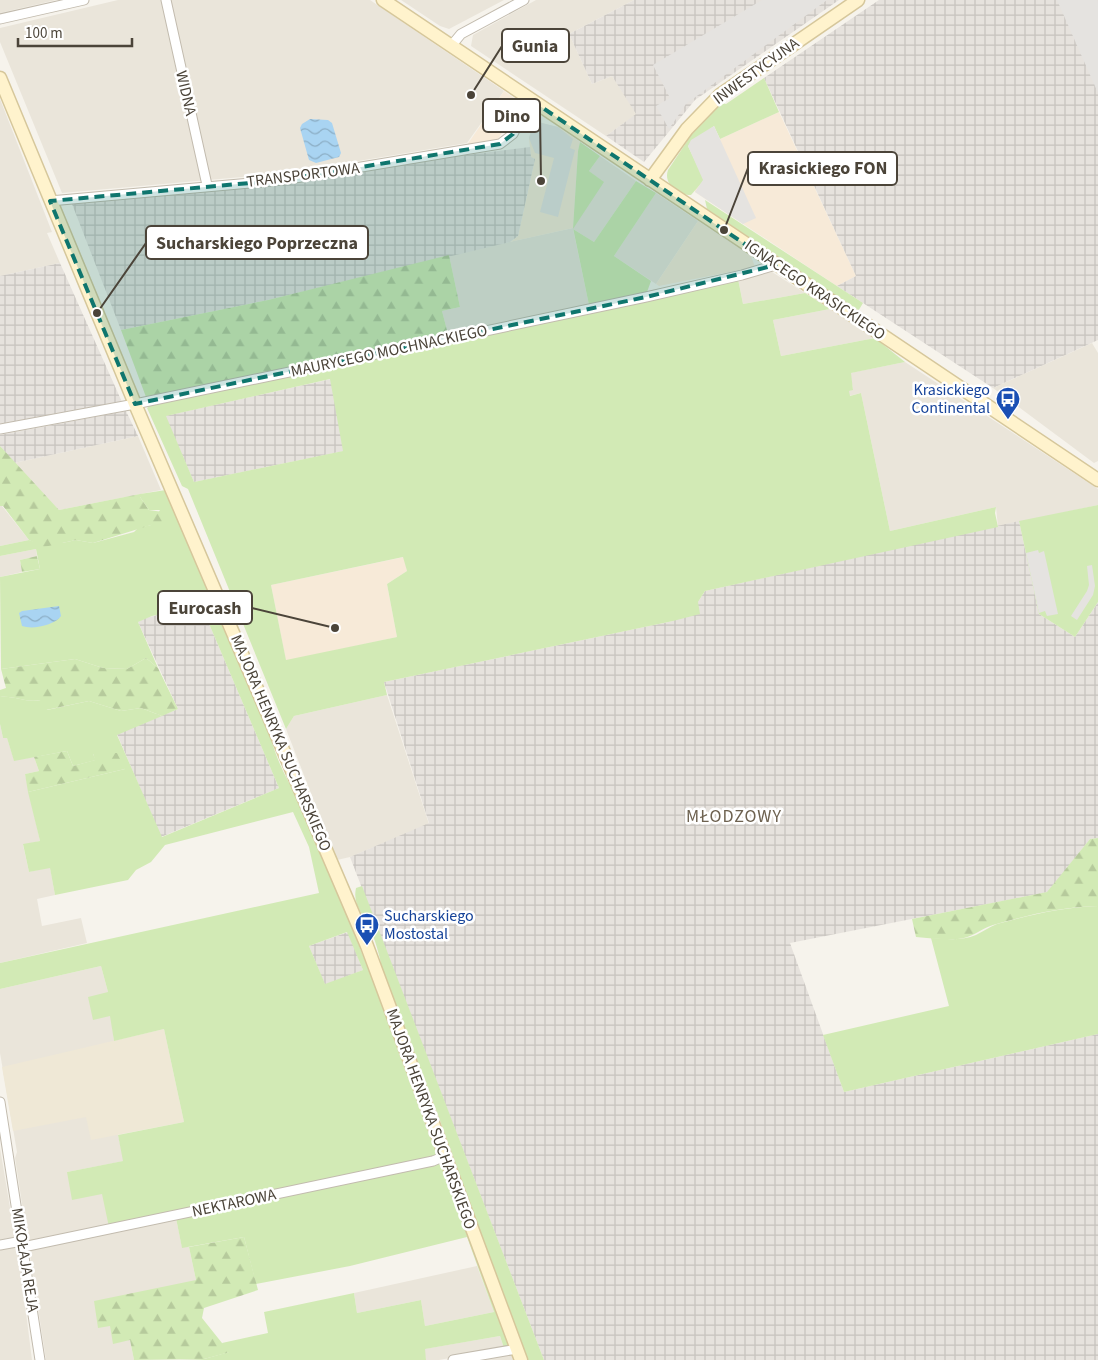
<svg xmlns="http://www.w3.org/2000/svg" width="1098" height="1360" font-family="'Source Sans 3',sans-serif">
<defs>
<pattern id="industrial-grid" width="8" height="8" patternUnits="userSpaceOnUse" patternTransform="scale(1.25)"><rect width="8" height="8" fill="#e6e2dd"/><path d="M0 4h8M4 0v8" fill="none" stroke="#c7c3be"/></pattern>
<pattern id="forest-firs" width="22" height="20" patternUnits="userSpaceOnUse" patternTransform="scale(1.25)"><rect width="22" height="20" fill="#d2eab5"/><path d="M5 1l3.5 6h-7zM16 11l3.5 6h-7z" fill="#b6ca9c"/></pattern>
<pattern id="water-waves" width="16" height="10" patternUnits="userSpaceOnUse" patternTransform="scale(1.25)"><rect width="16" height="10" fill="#a9d4f2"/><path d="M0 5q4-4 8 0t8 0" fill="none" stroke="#8caec5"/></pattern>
</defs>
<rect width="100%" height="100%" fill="#f6f3ec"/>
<path fill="#eae5da" d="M0,0h56l-56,13z
M118,0h252l134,91 -37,52 -181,30 -224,20 -62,-151v-14z
M401,0h103l-55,29 -9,-3z
M536,0h98l-65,34 23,50 20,-8 25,38 -31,22 -135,-90 2,-11z
M0,99l52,133 -5,1 13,30 -60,13z
M600,156l36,25 -42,61 -21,-13 16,76 -141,29 -6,-23 18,-4 -11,-52 124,-27 30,-46 -14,-11z
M656,193l42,28 -42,63 -42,-28z
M772,272l33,21 -62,11 -5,-25z
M830,309l45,29 -94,18 -8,-36z
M1092,343l6,10v108l-4,2 -101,-75z
M905,362l193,127v16l-100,22 -2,-20 -106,24 -29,-138 -12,3v-5l4,-2 -3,-16z
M138,436l23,54 -102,20 -45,-47z
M0,506h2l27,34 -29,6z
M36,549l1,7 -17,4 2,12 -22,5v-21z
M387,695l42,129 -79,33 -13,3 -51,-131 8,-13z
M0,724l3,14h4l7,22 20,-3 5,14 -14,3 15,67 -17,4 6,27 21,-5 5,28 -18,4 5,27 39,-8 6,25 -87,20z
M101,966l7,26 6,49 4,94 6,26 -57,11 35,22 74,24 6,29h7l7,33 -86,45 20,15 4,20h-88l-31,-202 2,-6 -17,-99v-64z
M0,1148l15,89 -15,3z
M14,1247l4,2 14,111h-32v-110z
M477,1266l17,46 -69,14 -4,-26 -64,13 -3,-20z
M500,1336l4,12 -65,12h-13l-2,-11z
M511,1352l2,8h-46z"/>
<path fill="#f7ead8" d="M504,91l17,12 -23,36 -31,6z
M779,112l77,164 -19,10 -142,-94 -4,-52 29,-1z
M534,121l24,6 22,15 -2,9 -5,77 -63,14 8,-6 17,-77 -4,-1 -2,-20z
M698,221l53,35 4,11 -96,19 -3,-2z
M404,557l3,14 -20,13 10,53 -111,24 -15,-76z"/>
<path fill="url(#industrial-grid)" d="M634,0h205l-144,100 -51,62 -38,-26 30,-22 -24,-38 -20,8 -23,-50z
M879,0h219v340l-105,48 -156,-102 19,-10 -92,-198z
M530,147l1,10 4,2 -17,77 -8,6 -242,58 -147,30 -49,-126 209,-20 145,-24z
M60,263l62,139 -122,23v-149z
M331,379l13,72 -150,31 -29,-66z
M126,411l12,25 -124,27 -14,-17v-11z
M1019,521l20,93 36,23 23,-35v236l-8,1 -42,53 -258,51 54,149 254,-58v326h-554l-194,-503 79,-34 -45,-141 289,-61 25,-19 7,-11z
M201,605l78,183 -118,49 -44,-103 61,-25 -40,-87 7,-4z
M348,932l15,38 -38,15 -16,-39z"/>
<path fill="#efe8d6" d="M164,1029l20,93 -93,18 -5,-23 -73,14 -11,-64z"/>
<path fill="#d2eab5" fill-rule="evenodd" d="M764,78l15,34 -59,27 -6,-13 -26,20 16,34 -13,15c-13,0 -28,-11 -23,-25l24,-36 30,-31 4,1z
M580,142l20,14 -11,15 15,11 -31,47 21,13 42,-61 20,12 -42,63 37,25 -4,11 -58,13 -16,-77 5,-77z
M705,200l158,103 -6,10 -36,-24 -5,-7 -109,-73z
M738,279l5,25 62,-11 25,16 -57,11 8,36 94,-18 30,24 -54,11 2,17 -4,1 1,5 11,-3 29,138 106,-24 -1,6 3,14 -293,64 -7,11 2,12 -27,7 -289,61 3,13 -93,21 -8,13 -98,-240 -6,-3 -35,-78 4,-3 287,-59zM330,379l13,72 -149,31 -28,-66zM403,557l4,14 -20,13 10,53 -111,23 -15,-75z
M166,490l102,237c6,27 17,52 33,75l67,166 143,377 -7,3 -4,-12 -75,13 1,11h-247l25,-1 25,-7 -7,-9 46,-10 -4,-21 90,-19 3,20 64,-13 4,26 69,-14 -27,-75 -117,29 -94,18 -12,-47 -62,11 -6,-30 -66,14 -8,-38 -30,6 -5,-28 56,-11 -5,-26 66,-13 -20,-93 -50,12 -4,-25 -17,4 -5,-23 20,-5 -7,-26 -101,23v-26l319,-70 -10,-46 -16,-35 -128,33 -14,17 -15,8 -8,10 -73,15 -5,-27 -21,4 -6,-28 17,-3 -12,-49 97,-23 -32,-15 3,6 -23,6 -6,-15 -53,10 -7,-23h-4l-3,-14v-27c14,-2 26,6 41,3l6,10 42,-9 32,10 20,-3 21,8 -45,19 45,102 117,-49 -78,-183 -49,11 -14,6 20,46 -12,-10 -19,11 -24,-1 -28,-9 -74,10 -1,-92 40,-8 -4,-20 -36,7v-10l29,-6 6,2 27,1 14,-3 17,3 41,-11 4,-4 13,-3 9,-15h-11l-9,-13v-3zM347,932l16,38 -38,14 -16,-38z
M1098,505v97l-23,35 -36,-23 -20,-93z
M362,886l182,474h-17l-89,-245 -55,-142c-3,-15 -6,-28 -12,-42 -6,-16 -19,-24 -15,-43z
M1098,906v128l-254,58 -21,-57 126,-29 -18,-68c15,1 31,3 45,-3 8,-4 13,-8 21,-11 33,-9 66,-17 101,-18z"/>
<path fill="url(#forest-firs)" d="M449,255l11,52 -18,4 6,23 -302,63 -25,-67 147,-30z
M0,446l59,64 81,-16v3l9,13 14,2 1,9 -71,22 -17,-3 -32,7 -15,-7 -26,-34h-3z
M37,556l3,13 -18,3 -2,-12z
M146,658l12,10 20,41 -16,7 -21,-8 -20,3 -32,-10 -43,9 -6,-10c-14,3 -26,-5 -40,-3v-7l6,-2 -5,-19 74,-10 28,9 24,1z
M67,751l6,15 22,-6 -2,-7h24l8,16 -97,23 -3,-18 14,-3 -5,-14z
M1098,838v68c-36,1 -71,9 -105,19 -13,4 -21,13 -35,14 -14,1 -29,-1 -42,-2l-4,-18 135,-27 43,-53z
M244,1237l14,53 -54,18 -2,10 20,25 6,2 2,7 -26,7 -70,1 -4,-20 -17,4 -3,-18 -12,2 -4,-27 102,-21 -7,-33z"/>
<path fill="#e5e3e0" d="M762,0h65l-141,104 -17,25 -13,-23 14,-8 -17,-33z
M1057,0h40l1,3v90z
M534,121l24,6 15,12 -3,9 5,2 -17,67 -18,-5 14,-54 -19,-5 -6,-15z
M714,126l42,92 -13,6 -48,-32 8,-12 -15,-34 3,-6z
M1038,550l1,3 5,-2 14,63 -11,2 -2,-5 -6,2 -13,-60z
M1092,565l3,21 -2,9 -16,25 -6,-4 16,-25 2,-6 -2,-19z"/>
<path fill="url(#water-waves)" d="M310,119l18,1 4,3 9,30 -2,4 -23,6 -7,-3 -9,-32 2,-4z
M59,606l2,10c-6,9 -28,14 -39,10l-3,-13 3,-2z"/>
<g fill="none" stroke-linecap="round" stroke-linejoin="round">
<defs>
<path id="street" d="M166,0l41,185
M0,19l84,-19
M451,46l10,-12 63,-34
M50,201l233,-21 217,-36 13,-10 18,-34
M0,429l135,-25 289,-60 222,-47 96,-22 34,-10
M0,1102l40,258
M0,1245l22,-4
M23,1247l410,-86 12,-5
M453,1360l64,-11"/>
<path id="secondary" d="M383,0l715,480
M0,78l135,326 232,542 154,414
M650,180l37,-51 33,-34 138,-95"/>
</defs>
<use href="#street" stroke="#c2bbae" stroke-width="11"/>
<use href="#secondary" stroke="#d6c79b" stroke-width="15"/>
<use href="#street" stroke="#fff" stroke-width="9"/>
<use href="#secondary" stroke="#fff3cd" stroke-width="12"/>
</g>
<path fill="#0f766e" fill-opacity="0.2" stroke="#0f766e" stroke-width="4" stroke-dasharray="10 6" stroke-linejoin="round" d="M531,100l245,165 -130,32 -511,107 -85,-203 233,-21 217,-36 13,-10z"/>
<defs>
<symbol id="bus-pin" viewBox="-11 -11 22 30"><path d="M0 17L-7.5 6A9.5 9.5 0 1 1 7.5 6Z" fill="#1a4fb4" stroke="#fff"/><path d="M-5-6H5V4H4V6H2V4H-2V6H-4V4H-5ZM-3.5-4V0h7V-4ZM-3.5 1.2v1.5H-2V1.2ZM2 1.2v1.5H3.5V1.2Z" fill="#fff"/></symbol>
</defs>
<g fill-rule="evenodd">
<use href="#bus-pin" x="994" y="385" width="28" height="38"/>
<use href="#bus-pin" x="353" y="911" width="28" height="38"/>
</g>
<g text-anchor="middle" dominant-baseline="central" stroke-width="5" stroke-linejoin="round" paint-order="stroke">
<g font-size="16" fill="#4b4439" stroke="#fff">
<text transform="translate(756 71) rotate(-36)">INWESTYCYJNA</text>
<text transform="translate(186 93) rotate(77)">WIDNA</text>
<text transform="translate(303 175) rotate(-7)">TRANSPORTOWA</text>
<text transform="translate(815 290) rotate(34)">IGNACEGO KRASICKIEGO</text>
<text transform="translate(389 351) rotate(-12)">MAURYCEGO MOCHNACKIEGO</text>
<text transform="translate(281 743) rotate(67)">MAJORA HENRYKA SUCHARSKIEGO</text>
<text transform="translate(431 1119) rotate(70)">MAJORA HENRYKA SUCHARSKIEGO</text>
<text transform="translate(234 1203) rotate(-12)">NEKTAROWA</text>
<text transform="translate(25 1260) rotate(81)">MIKOŁAJA REJA</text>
</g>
<g font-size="16" fill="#164399" stroke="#fff" text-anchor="end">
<text x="990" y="390">Krasickiego<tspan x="990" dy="18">Continental</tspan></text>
<text x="384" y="916" text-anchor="start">Sucharskiego<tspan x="384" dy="18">Mostostal</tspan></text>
</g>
<g font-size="18" letter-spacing="1" fill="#6e6250" stroke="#fff">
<text x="734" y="816">MŁODZOWY</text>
</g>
</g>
<path fill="none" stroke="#4b4439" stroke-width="2" d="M471 95L502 46M541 181L540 115M724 230L748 168M97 313L146 243M335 628L252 608"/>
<g fill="#4b4439" stroke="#fff" stroke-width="2">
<circle cx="471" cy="95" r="5"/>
<circle cx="541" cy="181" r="5"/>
<circle cx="724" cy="230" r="5"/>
<circle cx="97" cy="313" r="5"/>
<circle cx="335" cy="628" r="5"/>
</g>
<g fill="#fff" stroke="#4b4439" stroke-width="2">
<rect x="502" y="29" width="67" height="33" rx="5"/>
<rect x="483" y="99" width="57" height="33" rx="5"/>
<rect x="748" y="152" width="149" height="33" rx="5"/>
<rect x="146" y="226" width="222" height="33" rx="5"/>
<rect x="158" y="591" width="94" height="33" rx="5"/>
</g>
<g font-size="18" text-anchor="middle" font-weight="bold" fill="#4b4439">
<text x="535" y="52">Gunia</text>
<text x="512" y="122">Dino</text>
<text x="823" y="174">Krasickiego FON</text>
<text x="257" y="249">Sucharskiego Poprzeczna</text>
<text x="205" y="614">Eurocash</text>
</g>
<path d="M18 38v8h114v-8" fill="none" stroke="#4b4439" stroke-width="2.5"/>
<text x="25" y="38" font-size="15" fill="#4b4439" stroke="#ffffff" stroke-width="4" paint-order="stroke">100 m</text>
</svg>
